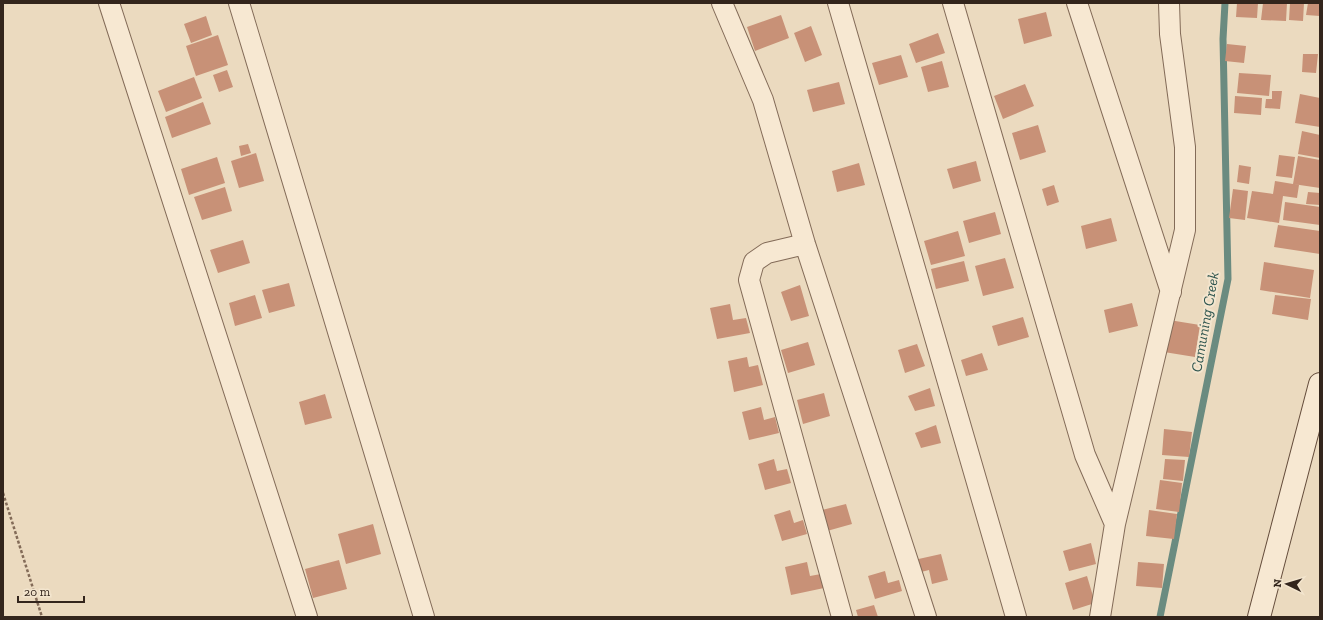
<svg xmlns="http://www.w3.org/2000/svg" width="1323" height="620" font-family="'Zilla Slab',serif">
<rect width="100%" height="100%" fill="#ebdabf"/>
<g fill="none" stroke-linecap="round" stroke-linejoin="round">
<path stroke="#6a8b80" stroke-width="7" d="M1160,617l68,-338 -5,-240 2,-36"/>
</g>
<path fill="#c89177" d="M1237,3h21l-1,15 -21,-1z
M1263,3h24l-1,18 -25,-1z
M1290,3h14l-1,18 -14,-1z
M1308,3h12v13l-14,-1z
M1046,12l6,24 -28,8 -6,-25z
M781,15l8,23 -34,13 -8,-24z
M206,16l6,19 -21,8 -7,-19z
M811,26l11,29 -17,7 -11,-29z
M938,33l7,20 -29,10 -7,-19z
M218,35l10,30 -32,11 -10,-30z
M1227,44l19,2 -2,17 -19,-2z
M1303,54h15l-2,19 -14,-1z
M901,55l7,22 -29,8 -7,-22z
M942,61l7,26 -21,5 -7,-25z
M227,70l6,17 -14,5 -6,-17z
M1239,73l32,2 -2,21 -32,-3z
M194,77l8,21 -36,14 -8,-21z
M839,82l6,22 -32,8 -6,-22z
M1025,84l9,22 -31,13 -9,-23z
M1272,91h10l-2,18 -15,-1 1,-9h6z
M1300,94l20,4v29l-25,-4z
M1235,96l27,2 -1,17 -27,-2z
M203,102l8,22 -39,14 -7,-21z
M1038,125l8,27 -26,8 -8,-27z
M1302,131l18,4v23l-22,-4z
M248,144l3,9 -10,3 -2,-10z
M256,153l8,28 -25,7 -8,-27z
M1279,155l16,2 -3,21 -16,-2z
M1298,156l22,4v28l-27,-4z
M217,157l8,26 -36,12 -8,-26z
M976,161l5,20 -28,8 -6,-20z
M859,163l6,22 -28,7 -5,-21z
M1239,165l12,2 -2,17 -12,-2z
M1275,181l24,4 -2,13 -14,-2 -4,27 -32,-5 5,-27 21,3z
M1054,185l5,17 -12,4 -5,-17z
M225,187l7,24 -30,9 -8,-23z
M1233,189l15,2 -3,29 -16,-2z
M1308,192l12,1v12l-14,-1z
M1285,202l35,5v18l-37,-5z
M995,212l6,22 -32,9 -6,-22z
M1111,218l6,23 -31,8 -5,-23z
M1278,225l42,6v23l-46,-7z
M958,231l7,25 -34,9 -7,-24z
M243,240l7,23 -32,10 -8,-23z
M1005,258l9,30 -31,8 -8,-30z
M964,261l5,20 -33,8 -5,-20z
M1264,262l50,8 -4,28 -50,-8z
M289,283l6,23 -26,7 -7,-23z
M800,285l9,31 -18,5 -10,-29z
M255,295l7,23 -27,8 -6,-23z
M1275,295l36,4 -3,21 -36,-6z
M1132,303l6,23 -29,7 -5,-23z
M730,304l3,16 13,-2 4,15 -33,6 -7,-31z
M1023,317l6,20 -31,9 -6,-20z
M1169,320l31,5 -5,32 -31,-5z
M808,342l7,23 -27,8 -7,-23z
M917,344l8,22 -20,7 -7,-23z
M982,353l6,17 -22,6 -5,-16z
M747,357l2,10 9,-2 5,20 -29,7 -6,-31z
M930,388l5,18 -20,5 -7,-15z
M824,393l6,23 -27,8 -6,-24z
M325,394l7,24 -27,7 -6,-23z
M761,407l3,13 11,-3 4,16 -30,7 -7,-28z
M936,425l5,18 -20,5 -6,-15z
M1164,429l28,3 -3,25 -27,-2z
M774,459l3,12 10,-2 4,14 -26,7 -7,-26z
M1165,459l20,1 -2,21 -20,-2z
M1160,480l22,3 -3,29 -23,-3z
M846,504l6,20 -25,7 -5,-21z
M790,510l4,13 9,-3 4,14 -25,7 -8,-26z
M1149,510l28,4 -3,25 -28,-3z
M373,524l8,30 -35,10 -8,-30z
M1091,543l5,21 -27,7 -6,-20z
M941,554l7,26 -16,4 -3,-14 -12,3 -3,-13z
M339,560l8,29 -34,9 -8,-29z
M807,562l3,14 11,-2 3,14 -33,7 -6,-28z
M1138,562l26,2 -2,24 -26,-2z
M885,571l3,12 11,-3 3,11 -27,8 -7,-23z
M1087,576l8,27 -22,7 -8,-27z
M874,605l4,12h-20l-2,-7z"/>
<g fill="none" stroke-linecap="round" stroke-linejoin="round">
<defs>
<path id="street" d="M109,3l198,614
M239,3l185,614
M722,3l41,97 42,144 121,373
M838,3l178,614
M953,3l132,452 30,69
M1077,3l94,289
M805,244l-38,9 -13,9 -5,18 93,337
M1100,617l15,-93 70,-294v-83l-15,-113 -1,-31"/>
<path id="secondary" d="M1259,617l61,-233"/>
</defs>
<use href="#street" stroke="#836b58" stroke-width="22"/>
<use href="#secondary" stroke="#654d3c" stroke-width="24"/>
<path stroke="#836b58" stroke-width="2.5" stroke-dasharray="3 2" stroke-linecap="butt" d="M3,493l39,124"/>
<use href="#street" stroke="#f7e8d2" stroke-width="20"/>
<use href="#secondary" stroke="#f7e8d2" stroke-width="22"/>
</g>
<g text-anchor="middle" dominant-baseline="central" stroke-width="4" stroke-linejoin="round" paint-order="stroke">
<g font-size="15" font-style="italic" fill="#2c534d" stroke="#f3e5ce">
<text transform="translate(1205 322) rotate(-80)">Camuning Creek</text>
</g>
</g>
<rect width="1323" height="620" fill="none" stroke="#33251c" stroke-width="8"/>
<g transform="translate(1287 584) rotate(275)" stroke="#f3e5ce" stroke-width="3" paint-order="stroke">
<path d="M0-3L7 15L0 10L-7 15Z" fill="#33251c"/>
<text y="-6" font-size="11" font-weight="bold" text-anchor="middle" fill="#33251c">N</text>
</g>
<path d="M18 596v6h66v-6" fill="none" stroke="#33251c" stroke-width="2"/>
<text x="24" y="596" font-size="12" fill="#33251c" stroke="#f3e5ce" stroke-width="3" paint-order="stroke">20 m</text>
</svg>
